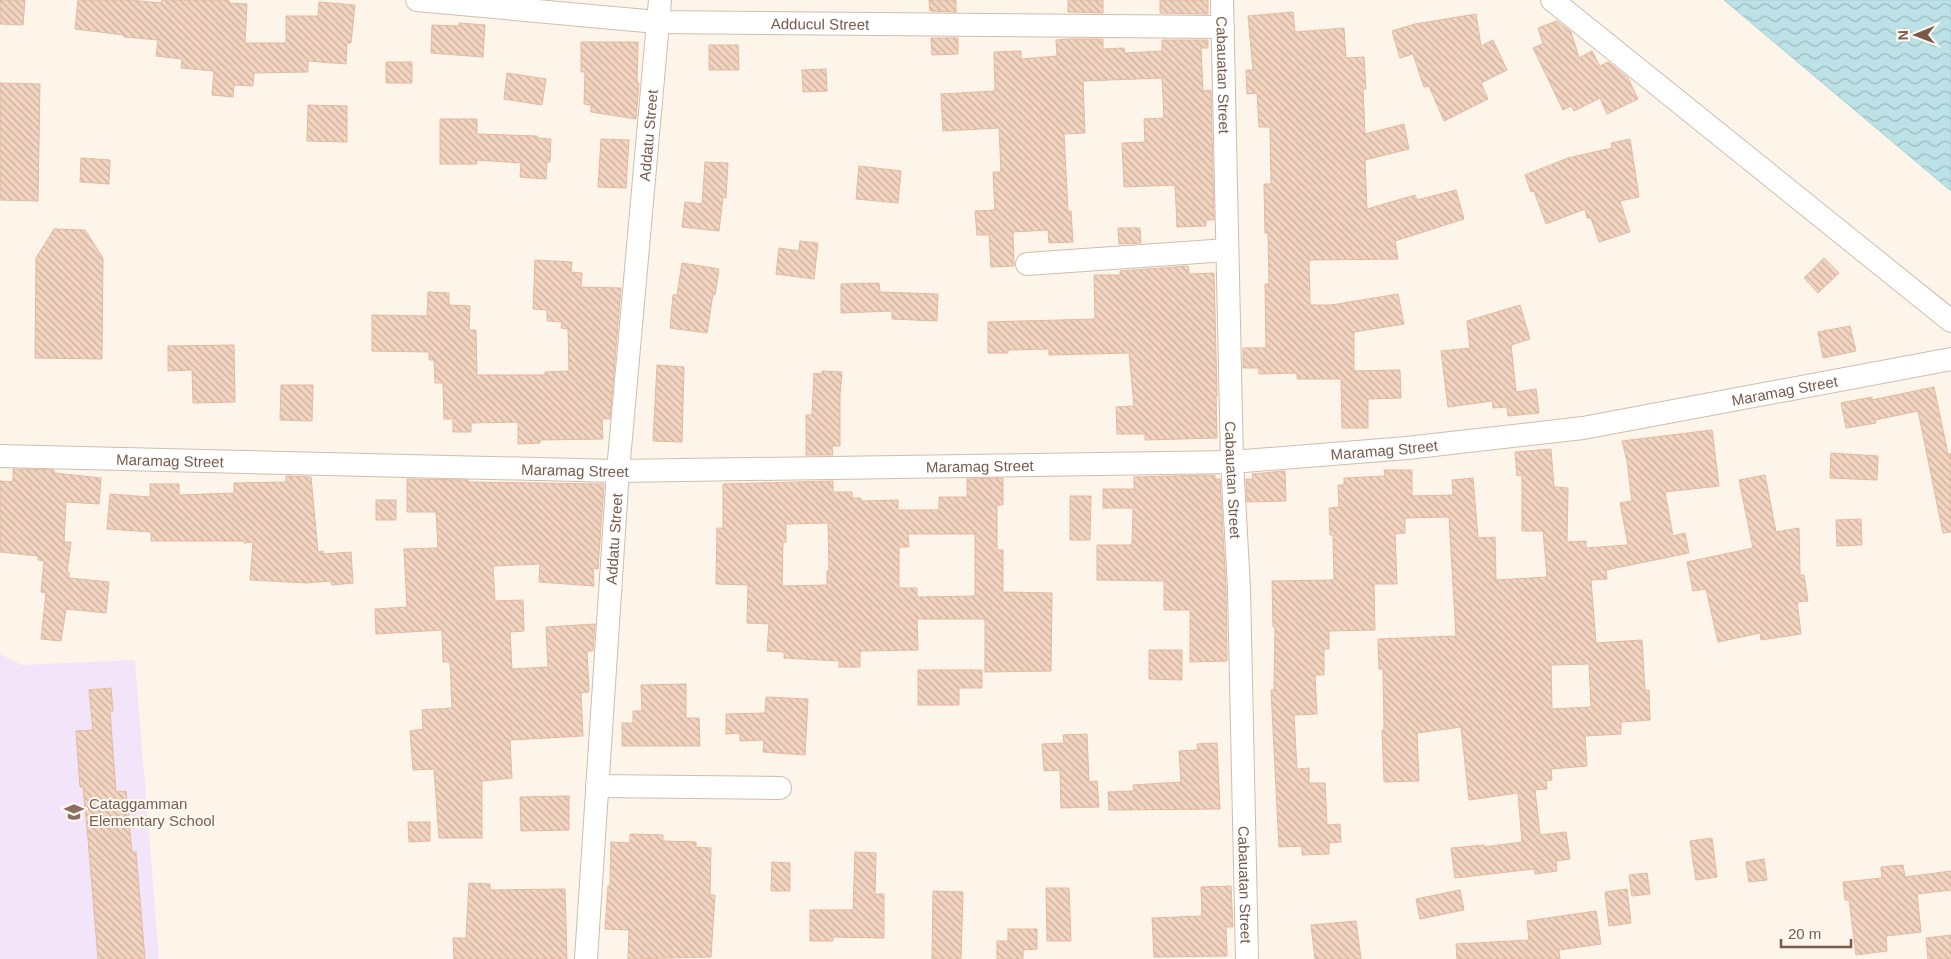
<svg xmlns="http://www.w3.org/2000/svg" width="1951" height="959" font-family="Arial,sans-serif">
<defs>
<pattern id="water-waves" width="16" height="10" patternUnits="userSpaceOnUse" patternTransform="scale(1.25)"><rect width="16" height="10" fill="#bce1e7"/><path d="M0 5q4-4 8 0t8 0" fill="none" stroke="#9eb9bd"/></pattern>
<pattern id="building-back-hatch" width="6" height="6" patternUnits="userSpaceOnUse" patternTransform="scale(1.25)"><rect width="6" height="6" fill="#f2d4c0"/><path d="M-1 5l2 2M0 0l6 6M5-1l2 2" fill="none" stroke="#c9af9e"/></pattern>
</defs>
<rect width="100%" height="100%" fill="#fdf5e9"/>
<path fill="#f2e5f9" d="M0,654l22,11 113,-5 24,299h-159z"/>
<path fill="url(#water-waves)" stroke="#a2d0d9" d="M1724,0h227v191z"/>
<path fill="url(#building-back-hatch)" stroke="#e5baa0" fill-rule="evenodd" d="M0,0h25l-2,25 -23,-1z
M78,0h51l32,3 1,-3h67v3l18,1 -2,39h41v-27h32l1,-14 36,3 -4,38h-4l-1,21 -38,-3v11l-54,1 -1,13 -19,-1 -1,12 -21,-2 2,-24 -33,-3 1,-9 -26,-3 2,-16 -34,-3v-2l-49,-6z
M929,0h27v12l-26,-1z
M1068,0h35v13l-35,-1z
M1160,0h48v14l-48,-1z
M1293,12l2,20 49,-4 2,30 18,-1 2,32h-3l2,45 39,-10 5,25 -44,11 2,49 48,-14 2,5 39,-10 8,29 -69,22 3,18 -89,1 1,45h21l67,-11 6,30 -50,8v39l46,-1 1,28 -33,1v29h-26l-1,-49h-44v-6l-38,1v-6h-16v-20h23l-1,-64h4l-1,-51h-3l-1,-49h7l-1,-57h-11l-2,-34 -10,1 -1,-24h7l-5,-54z
M1476,14l5,32 12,-6 14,30 -26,13 7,16 -44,22 -15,-35 -5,1 -11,-33 -13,4 -8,-27 23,-7z
M1557,21l14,11 8,26 13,-7 8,15 8,-4 20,16 10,21 -31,15 -7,-16 -26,13 -3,-5 -8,4 -30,-62 10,-4 -5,-16z
M459,23l26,2 -2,32 -52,-4 1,-28 27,1z
M931,38h27v16l-26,1z
M1068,39h35v10l21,-1 1,5 37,-2v-11h46v8h-7l2,43 8,-1 3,130h-8v6l-29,1 -2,-42 -51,2 -2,-44 23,-1 -1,-23 20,-1 -2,-40 -79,3 2,52 -21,1 4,77h3l2,31 -24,1 -1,-13 -35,2 1,34 -23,1 -2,-32h-12l-2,-24 20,-1 -2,-38h8l-2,-44 -56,3 -2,-37 54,-3 -1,-39 27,-1v8l36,-3 -1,-16z
M581,42h57l-1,41h2l-3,36 -45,-7v-7l-7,-1 1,-32h-4z
M709,45h29l1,25h-30z
M386,62h26v21h-26z
M826,69l1,22 -24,1 -1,-22z
M507,73l39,6 -4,26 -38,-6z
M0,83l40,1 -2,117 -38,-1z
M308,105l39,1v36l-40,-1z
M440,119h37v15l60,2v2l14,1 -1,23h-3l-1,17 -26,-2 1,-14 -44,-3v4h-37z
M601,139l28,1 -3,48 -28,-1z
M1630,139l9,58 -19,4 10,31 -31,10 -8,-24h-4l-2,-9 -39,15 -12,-33 -3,1 -6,-17 43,-17 44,-10 -1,-5z
M81,158l29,2 -1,24 -29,-2z
M705,162l23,1 -2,35 -3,-1 -4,34 -37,-4 3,-25 17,2z
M859,166l42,5 -3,32 -42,-4z
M1118,228h22l1,15 -22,1z
M54,229l31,1 18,28 -1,101 -67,-1 1,-100z
M800,241l18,2 -4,36 -38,-5 3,-26 20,3z
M1824,258l15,15 -21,20 -14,-15z
M535,260l37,2 -1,10 11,1 -1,14 40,1 -11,131h-8l1,20 -63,1v3l-22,1v-22l-47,1v9h-18v-13h-9l-1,-36h-8l-1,-23h-5v-8l-57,-1v-36l55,1 1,-24 21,1v12l21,1 -1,24h7l1,45h68v-3l24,-1 -1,-42 -7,-1 1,-6 -15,-1v-11l-14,-1z
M682,263l37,6 -4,26 -2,-1 -6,39 -37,-5 3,-33h4z
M1188,266l1,8 25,-1 3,123h-1l1,42 -72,2v-6h-28l-1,-27 18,-1 -5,-53 -80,2v-6l-41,1v3h-20v-31l107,-3 -1,-44h26v-4z
M879,283l1,9 58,2 -1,27 -45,-2v-8l-51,2v-29z
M1520,305l10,34 -19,6 5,47 20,-3 3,24 -31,3 -1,-9 -14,1 -1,-7 -44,6 -7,-56 29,-3 -3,-27z
M1850,326l6,25 -33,7 -5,-26z
M234,345l1,57 -42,1 -1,-33 -24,1v-25z
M657,365l27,2 -2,75 -29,-1z
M822,371l20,1 -2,23v51h-8l1,9h-27v-40h6l2,-42 8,1z
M281,385h32l-1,36 -32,-1z
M1934,387l14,67h3v78l-8,1 -25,-122 -43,9 1,3 -30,5 -5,-25 31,-6v3z
M1712,430l7,56 -54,6 8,44 12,-3 4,20 -83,17 1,9 -16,1 5,63 46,-3 3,50h4l1,30 -29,2v12l-36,2 2,30 -36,3 1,11 -6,1 1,8 -12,1 5,45 26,-3 4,27 -14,2 1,10 -22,3 -1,-5 -79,9 -4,-30 33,-3v2l38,-5 -4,-49 -49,7 -8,-73 -44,6 2,48 -35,1 -2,-52h2l-1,-61h-4l-1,-30 78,-3 -7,-119 -44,1v15l-10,1 2,50h-23l1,46 -46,1v18h-5v26h-9l2,39 -23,1 3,54 12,-1v15h16l2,42 13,-1 1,18 -12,1v11l-27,1v-9l-23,1 -8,-157h3l1,-63h-2l-1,-46 62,-1 -1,-45h-3l-1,-27 10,-1 -1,-22h6v-7l41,-2 -1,-6h28v26l41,-1 -1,-15 21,-2 5,60 17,-1 1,43 51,-3 -4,-46h-21v-56l-5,1 -2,-24 36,-3 3,38 14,1 -1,54 19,-1v7l42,-3 -8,-42 12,-2 -5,-40 -5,-20zM1589,664l2,43 -39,2 -1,-44z
M1831,453l47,3 -1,24 -47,-2z
M13,469l41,1v3l47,5 -2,26 -33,-2 -2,40h7l-4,30h2v6l40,4 -3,31 -40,-4 -5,32 -20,-2 5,-46 -5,-1 3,-31 -6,-1v-4l-38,-4v-71l13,1z
M1285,471l1,30 -39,1 -1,-23h7l-1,-5z
M1215,475v4h5l6,109 1,73 -37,1v-52h-26v-29l-67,-1v-35h35l1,-37h-30v-19h31v-12z
M1765,475l11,57 23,-4 1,47h4l4,26 -11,1 4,32 -40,6 -1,-7 -42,9 -12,-53 -13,2 -6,-29 66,-14 -14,-68z
M286,476l25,1 7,75 5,-1v3l28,-2 2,31 -21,2 -1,-4 -25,2 -56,-3 3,-38 -9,1v-2h-93v-9l-44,-3 3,-35 40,3v-13h29v11l55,-2v-10l52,-1z
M1003,478v27h-6v45h6v42l49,1 -1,78 -66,1v-53h-68l1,31 -58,1v16h-21v-6l-55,-3v-6l-17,-1 2,-27 -22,-1 1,-38 -32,-1 1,-56h6v-44l110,-3v11h19v6h9v3l37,-1v10h41v-13h28v-18zM828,523l1,48h-2v14l-45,1 1,-44h3v-18zM908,534h67v62l-58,1v-9h-18v-41h10z
M407,479l61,1v2l136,2 -6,85 -5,-1 1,18 -55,-4 1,-18 -47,2 2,35 28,-1 1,31 -14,1 2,37 36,-2 -2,-40 49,-3 -2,27h-6l2,41 -8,1 2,43 -73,4 2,38 -30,3v57h-43l-5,-69 -21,1 -3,-39 13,-2 -1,-19 30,-2 -2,-46h-7l-1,-32 -66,4 -1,-25 32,-2 -3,-58 34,-1 -2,-36h-29z
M1070,496h21l-1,44h-20z
M376,500h20v20h-20z
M1861,519l1,26 -25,1 -1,-26z
M1149,650h33v30l-33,-1z
M918,670h64v18h-23v17h-41z
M686,684v34h13l1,28h-78v-23h11v-12h9l-1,-26z
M111,688l2,23h-3l6,81 10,-1 6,61h4l9,107h-47l-10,-121 -5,-51h-3l-4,-56 17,-1 -4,-40z
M766,697l42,2 -3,56 -42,-3 1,-12 -24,1v-8l-14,1v-20l39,-1z
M1087,734l2,48 8,-1 2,26 -38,1 -1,-38 -16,1 -2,-27 22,-1 -1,-8z
M1217,743l3,66 -111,1 -1,-18 26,-1 -1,-6 48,-3 -2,-31 19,-1 -1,-6z
M569,796v34l-48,1 -1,-34z
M408,822h22v19l-21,1z
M630,834l33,1v6l33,1v5l15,1 -1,47h5l-4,62 -83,2 1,-29 -24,-1 3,-43h2l1,-44 19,1z
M1712,838l5,39 -21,3 -6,-39z
M855,852l21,1 -1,41h9v44l-51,-1v4h-23v-31h43z
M1764,859l3,21 -18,2 -3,-20z
M772,862l18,1v28h-19z
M1903,865l2,12 46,-6v19l-34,4 4,38 -35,4 1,15 -31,4 -7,-55h-4l-2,-18 39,-4 -1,-11z
M1647,873l3,21 -18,2 -3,-21z
M469,883l21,1v6l75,-1 2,70h-113l-1,-21h13z
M1231,886l2,41h-7l1,29 -73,1 -2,-39 50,-2 -1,-29z
M1046,888h23l2,53h-24z
M1627,889l4,34 -22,3 -4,-34z
M1460,890l4,20 -44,9 -4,-20z
M933,891l30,1 -2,67h-29z
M1596,911l5,33 -42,6 1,9h-103l-1,-15 73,-4 -2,-19z
M1356,921l5,38h-46l-4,-34z
M1008,929h29v20l-14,1v9h-26v-18h11z
M1951,935v24h-23l-2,-21z"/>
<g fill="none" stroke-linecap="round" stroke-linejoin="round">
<defs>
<g id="minor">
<path id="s1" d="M417,0l240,22 566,5"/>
<path id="s2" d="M1222,0l10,462 7,126 8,371"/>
<path d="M1552,0l399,321"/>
<path d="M1027,264l200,-14"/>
<path id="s3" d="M0,456l618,15 614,-9 175,-14 176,-20 368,-69"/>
<path d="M597,786l183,2"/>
<path id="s4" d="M586,959l32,-488 42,-471"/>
</g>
</defs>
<use href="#minor" stroke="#cfbdae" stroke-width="24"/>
<use href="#minor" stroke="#fff" stroke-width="22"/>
</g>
<defs>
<symbol id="school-bare" viewBox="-9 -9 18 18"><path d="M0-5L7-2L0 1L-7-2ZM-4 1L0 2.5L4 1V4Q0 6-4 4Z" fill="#8d6e63" stroke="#fff9ef" stroke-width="2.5" paint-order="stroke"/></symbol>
</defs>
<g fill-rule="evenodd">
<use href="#school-bare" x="60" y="798" width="28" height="28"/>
</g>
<g text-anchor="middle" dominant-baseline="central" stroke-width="4" stroke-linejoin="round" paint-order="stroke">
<g font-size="15" fill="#785b4c" stroke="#fff9ef">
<text stroke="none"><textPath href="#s1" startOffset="404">Adducul Street</textPath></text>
<text stroke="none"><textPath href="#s2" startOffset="75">Cabauatan Street</textPath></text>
<text stroke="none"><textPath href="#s4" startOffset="826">Addatu Street</textPath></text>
<text stroke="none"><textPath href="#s3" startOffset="1790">Maramag Street</textPath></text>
<text stroke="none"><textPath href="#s3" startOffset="1385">Maramag Street</textPath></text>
<text stroke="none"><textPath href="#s3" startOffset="170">Maramag Street</textPath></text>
<text stroke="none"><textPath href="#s3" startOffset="980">Maramag Street</textPath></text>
<text stroke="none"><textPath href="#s3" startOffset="575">Maramag Street</textPath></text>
<text stroke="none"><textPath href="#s2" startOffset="480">Cabauatan Street</textPath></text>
<text stroke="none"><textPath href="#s4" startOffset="421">Addatu Street</textPath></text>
<text stroke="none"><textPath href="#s2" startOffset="885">Cabauatan Street</textPath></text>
</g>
<g font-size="15" fill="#785e54" stroke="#fff9ef" text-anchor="start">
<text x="89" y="803">Cataggamman<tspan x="89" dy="17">Elementary School</tspan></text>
</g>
</g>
<g transform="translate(1916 35) rotate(269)" stroke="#fff9ef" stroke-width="4" paint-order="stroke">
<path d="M0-4L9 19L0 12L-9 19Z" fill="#785b4c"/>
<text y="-8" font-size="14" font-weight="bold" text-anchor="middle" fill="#785b4c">N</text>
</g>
<path d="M1781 939v8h70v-8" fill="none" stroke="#785b4c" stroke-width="2.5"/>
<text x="1788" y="939" font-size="15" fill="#785b4c" stroke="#fff9ef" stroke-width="4" paint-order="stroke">20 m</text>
</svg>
